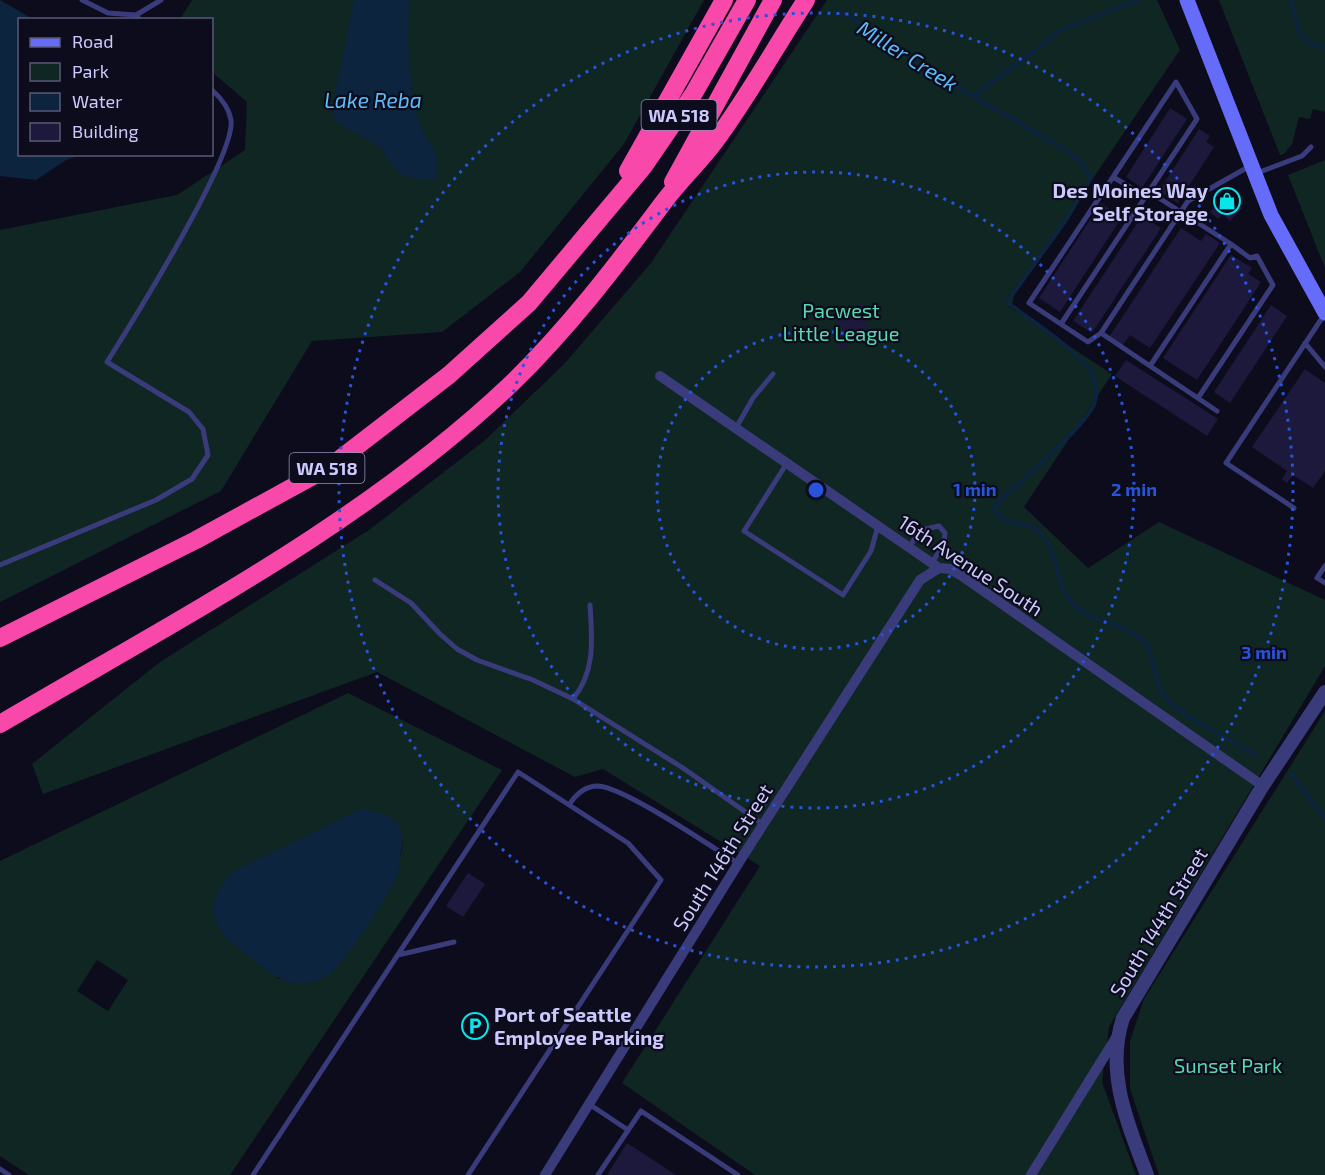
<svg xmlns="http://www.w3.org/2000/svg" width="1325" height="1175" font-family="'Exo 2',sans-serif">
<rect width="100%" height="100%" fill="#0d0c1c"/>
<path fill="#0f2623" fill-rule="evenodd" d="M192,0h512l-80,144 -104,128 -78,60 -130,9 -91,150 -221,111v-372l177,-35 68,-45 2,-48 -35,-30v-52l-32,-1z
M827,0h330l23,50 -166,245 -2,11h-4l104,68 -88,133 64,61 71,-46 166,78v66l-216,361 -7,55 34,93h-381l-133,-92 138,-217 -157,-97 -28,8 -198,-105 -334,122 -11,-30 128,-102 209,-132 115,-89 81,-78 86,-100z
M1219,0h106v112l-12,-3 -3,10 -11,-2 -7,27 -8,10 -4,1z
M1325,160v108l-37,-93z
M348,693l154,77 -272,405h-201l-29,-19v-295zM403,841l-6,34 -62,95 -28,13 -30,-5zM97,960l31,20 -20,31 -31,-20z
M1325,711v464h-166l-29,-86v-48l14,-42z"/>
<path fill="#0d243f" d="M0,0l33,19 -13,1v134l61,1 -15,5 -30,20 -36,-4z
M354,0h55l-1,42 5,63 10,28 13,20 1,26 -17,1 -22,-7 -17,-25 -46,-27 -2,-18z
M359,810c19,-1 48,8 43,34 -2,10 -2,23 -5,32 -5,14 -49,80 -60,92 -7,7 -19,13 -29,15 -20,4 -38,-10 -53,-22 -37,-27 -61,-49 -21,-90z"/>
<g fill="none" stroke-linecap="round" stroke-linejoin="round">
<path stroke="#0d243f" stroke-width="4" d="M1290,0c11,26 3,42 35,48
M842,13l23,13 61,43 138,80 17,13 10,16 -25,42 -59,82c21,17 79,53 87,76 1,4 3,18 1,23 -5,23 -81,85 -101,106 10,24 29,10 45,25 18,16 16,46 29,66 18,27 57,22 77,45 8,9 10,36 16,48 12,23 70,49 94,63
M974,96l89,-67 75,-29
M1291,773l34,46"/>
</g>
<path fill="#1d193c" d="M1170,108l17,11 -45,69 -16,-11z
M1199,129l11,7 -4,6 8,5 -36,56 -19,-12z
M1227,193l15,15 -12,13 -7,-7 -5,5 -8,-7z
M1101,203l21,14 -62,95 -21,-14z
M1142,216l19,12 -69,105 -19,-12z
M1181,228l20,13 5,-7 14,9 -70,105 -20,-13 -8,11 -13,-9z
M1231,255l21,13 -4,6 13,8 -64,98 -34,-22z
M861,303l12,11 -9,10 8,7 -12,12 -5,-5 -12,12 -9,-9 10,-11 -9,-9 13,-14 5,4z
M1271,305l16,11 -57,87 -16,-11z
M1126,360l92,59 -11,17 -92,-60z
M1305,369l20,14v88l-12,17 -20,-13 -6,8 -5,-4 5,-8 -35,-24z
M468,873l17,11 -22,33 -17,-11z
M627,1143l49,32h-69z"/>
<g fill="none" stroke-linecap="round" stroke-linejoin="round">
<path stroke="#393b7a" stroke-width="5" d="M82,0l26,13 28,2 4,5
M136,15l25,-15
M1257,173l45,-17 9,-9
M1061,324l136,-205 -21,-37 -63,95
M1101,333l-13,9 -59,-39 84,-126 25,15 10,-1 83,53
M1305,343l20,24
M1150,366l81,-122 19,14 7,-2 16,29 -75,113
M1217,411l-116,-78 87,-132 62,-35
M736,428l17,-30 20,-24
M787,463l-43,68 99,64 28,-44 7,-25
M1294,508l-68,-45 98,-148
M909,547l12,-17 18,-4 6,7 -1,10 -12,20
M0,565l156,-65 36,-21 16,-24 -5,-26 -14,-17 -82,-50c24,-38 129,-206 124,-242 -2,-12 -10,-22 -19,-30
M1325,566l-8,12 8,5
M375,580l36,23 29,31 17,15 20,11 56,20 40,19 110,69 81,57
M573,699c23,-28 19,-61 17,-94
M569,805c7,-11 16,-19 29,-19 26,1 114,61 141,78
M398,955l56,-13
M589,1104l39,26
M0,1169l9,6
M253,1175l265,-403 110,71 33,37 -193,295
M598,1175l43,-64 97,64"/>
<path stroke="#393b7a" stroke-width="10" d="M660,376l279,192 11,1 12,7 301,210
M545,1175l196,-316 179,-279 19,-12
M1031,1175l86,-139"/>
<path stroke="#393b7a" stroke-width="14" d="M1147,1175c-19,-51 -42,-102 -24,-157l139,-231 63,-95"/>
<path stroke="#646cf9" stroke-width="15" d="M1187,0l84,215 54,98"/>
<path stroke="#f849ab" stroke-width="18" d="M628,171l96,-171
M673,182l100,-182
M0,638l196,-98 135,-74 118,-91 80,-72 115,-137 50,-73 53,-93
M0,724c175,-103 362,-199 510,-339 58,-56 105,-118 153,-182 16,-22 37,-41 53,-63 33,-45 60,-94 90,-140"/>
</g>
<g fill="none" stroke="#2654da" stroke-width="3" stroke-dasharray="3 6">
<circle cx="816" cy="490" r="159"/>
<circle cx="816" cy="490" r="318"/>
<circle cx="816" cy="490" r="477"/>
</g>
<defs>
<symbol id="shop-ring" viewBox="-11 -11 22 22"><circle r="9.5" fill="#0d0c1c" stroke="#09e5ea" stroke-width="1.5"/><path d="M-5-2.5h2.3a2.7 3.5 0 0 1 5.4 0H5L5.5 6h-11ZM-1.5-2.5h3a1.5 2.3 0 0 0-3 0Z" fill="#09e5ea"/></symbol>
<symbol id="parking-ring" viewBox="-11 -11 22 22"><circle r="9.5" fill="#0d0c1c" stroke="#09e5ea" stroke-width="1.5"/><path d="M-3.5-5.5H1a3.5 3.5 0 0 1 0 7H-1V5.5H-3.5ZM-1-3.4V-.6H.8a1.4 1.4 0 0 0 0-2.8Z" fill="#09e5ea"/></symbol>
</defs>
<g fill-rule="evenodd">
<use href="#shop-ring" x="1212" y="186" width="30" height="30"/>
<use href="#parking-ring" x="460" y="1011" width="30" height="30"/>
</g>
<g text-anchor="middle" dominant-baseline="central" stroke-width="4.5" stroke-linejoin="round" paint-order="stroke">
<g fill="#0d0c1c" stroke="#9290ba" stroke-width="1.5">
<rect x="641.5" y="100" width="75" height="30" rx="4.5"/>
<rect x="289.5" y="453" width="75" height="30" rx="4.5"/>
</g>
<g font-size="18" font-weight="bold" fill="#cbc9fd">
<text x="679" y="115">WA 518</text>
<text x="327" y="468">WA 518</text>
</g>
<g font-size="20" font-weight="bold" fill="#cbc9fd" stroke="#0d0c1c" text-anchor="end">
<text x="1208" y="190">Des Moines Way<tspan x="1208" dy="23">Self Storage</tspan></text>
<text x="494" y="1014" text-anchor="start">Port of Seattle<tspan x="494" dy="23">Employee Parking</tspan></text>
</g>
<g font-size="20" fill="#59d9af" stroke="#0d0c1c">
<text x="841" y="310">Pacwest<tspan x="841" dy="23">Little League</tspan></text>
<text x="1228" y="1065">Sunset Park</text>
</g>
<g font-size="20" fill="#cbc9fd" stroke="#0d0c1c">
<text transform="translate(971 565) rotate(33)">16th Avenue South</text>
<text transform="translate(722 857) rotate(-58)">South 146th Street</text>
<text transform="translate(1158 922) rotate(-59)">South 144th Street</text>
</g>
<g font-size="21" font-style="italic" fill="#5bbdf9" stroke="#0d0c1c">
<text transform="translate(908 55) rotate(32)">Miller Creek</text>
<text x="373" y="99">Lake Reba</text>
</g>
</g>
<circle cx="816" cy="490" r="9" fill="#2654da" stroke="#0d0c1c" stroke-width="3"/>
<g font-size="18" text-anchor="middle" font-weight="bold" fill="#2654da" stroke="#0d0c1c" stroke-width="4.5" stroke-linejoin="round" paint-order="stroke">
<text x="975" y="496">1 min</text>
<text x="1134" y="496">2 min</text>
<text x="1264" y="659">3 min</text>
</g>
<rect x="18" y="18" width="195" height="138" fill="#0d0c1c" stroke="#595876" stroke-width="1.5"/>
<rect x="30" y="38" width="30" height="9" fill="#646cf9" stroke="#595876" stroke-width="1.5"/>
<text x="72" y="48" font-size="18" fill="#cbc9fd">Road</text>
<rect x="30" y="63" width="30" height="18" fill="#0f2623" stroke="#595876" stroke-width="1.5"/>
<text x="72" y="78" font-size="18" fill="#cbc9fd">Park</text>
<rect x="30" y="93" width="30" height="18" fill="#0d243f" stroke="#595876" stroke-width="1.5"/>
<text x="72" y="108" font-size="18" fill="#cbc9fd">Water</text>
<rect x="30" y="123" width="30" height="18" fill="#1d193c" stroke="#595876" stroke-width="1.5"/>
<text x="72" y="138" font-size="18" fill="#cbc9fd">Building</text>
</svg>
